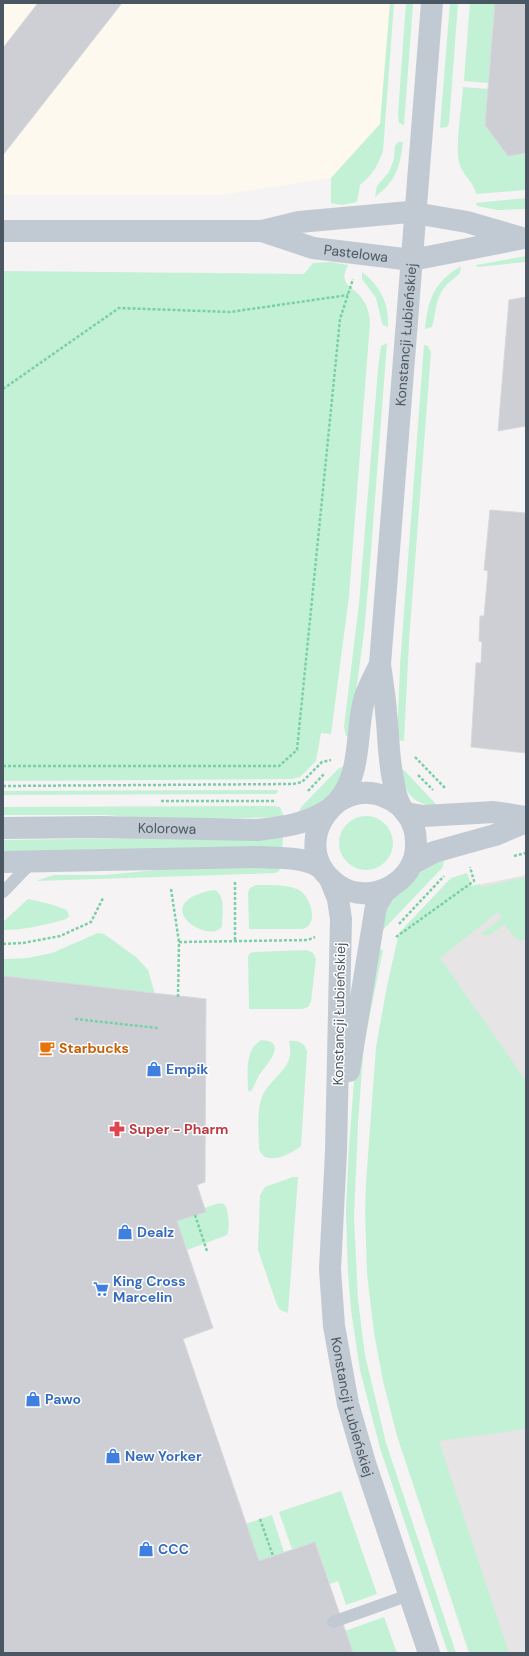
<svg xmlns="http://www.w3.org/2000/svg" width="529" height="1656" font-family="'DM Sans',sans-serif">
<rect width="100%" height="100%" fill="#f5f3f3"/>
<path fill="#fdf9ef" d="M3,3h387l-10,121 -49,54 -111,17h-217z"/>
<path fill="#e6e4e5" d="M526,875v778h-51l-69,-206 -9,-497 85,-66z"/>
<path fill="#c3f1d5" d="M390,3h4l-11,148c-6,16 -10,23 -23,34l-3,17 -15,3 -11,-2v-25l49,-54z
M406,3h7l-9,122 -5,-2 -1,-9z
M450,3h8l-9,120 -2,4 -7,1z
M470,3h25l-7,80 -24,-2z
M463,87l25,2 -3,36 23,31 18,-3v37l-50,4c0,-9 -14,-19 -17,-32 -4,-18 3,-55 4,-75z
M398,142h5c-3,25 -7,39 -28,55l2,-11 12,-14 5,-13 1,-13z
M526,198v11l-29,1 -20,-4 -1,-3z
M526,256v6l-49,5 -1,-2z
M331,262l17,3c-2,5 -5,11 -3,15 2,6 6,8 10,11 10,8 14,19 15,31l-21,274 -18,138 -10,-1 -5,28 -16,16 -8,2 -289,2v-510l301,3 9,-11z
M461,266l-1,7c-5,6 -12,9 -16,15 -9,12 -8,25 -12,39l-7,2c3,-30 9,-47 36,-63z
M362,272c19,15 27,31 26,55l-5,-2 -1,-2 -6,-25 -14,-19z
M387,343l-18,234 -5,55 -14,105 -4,-1 -2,-9 15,-123 19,-235 3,-23z
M424,345l4,1 3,6 -22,289 -5,100 -7,-1 3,-74z
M347,764l-12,25 -11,13 -25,13v-4l3,-5 36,-37z
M398,767l6,3 30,32 3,5c-28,-4 -31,-15 -39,-40z
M277,790l1,1 -2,3 -273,1v-4z
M274,806l6,1 4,10 -114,3 -64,-5h-103v-8z
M339 843a27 27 0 1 1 54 0a27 27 0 1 1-54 0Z
M283,836l-1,15h-279v-11z
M444,859l-1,8 -60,63 -1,-13 8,-14 31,-31z
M281,867l-2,4 -4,2 -239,8 18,-6h52l69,-7z
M467,873l5,13 8,-2 2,3 44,-10v62l-7,2 -10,-10 -4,-7 -17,12 -7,-2 21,-16 -4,-6 -58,46 86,123v348l-87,12 70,212h-40l-72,-217 -14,-55 -9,-48 -7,-60 -2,-61 1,-29 10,-136 11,-61 12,-53 52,-55z
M256,885c13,0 29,-1 41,4 13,5 23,35 6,40h-54l-1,-36 2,-5z
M215,890c11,6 7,25 7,36 -6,12 -31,2 -37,-8 -12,-18 18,-27 30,-28z
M28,899l22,5 17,6 2,6 -3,3c-21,6 -41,11 -63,11v-8z
M98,933l6,1 32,23 12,13 7,24 -152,-18v-17l25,-1 24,-5z
M375,948l8,2 -19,94 -6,79 -4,95 4,82 7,55 21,88 70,210h-8l-68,-205 -20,-78 -9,-60 -3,-37 -2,-62 3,-65 8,-103z
M307,950l6,3 3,6 -5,43 -3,5 -6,2h-53l-1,-52 2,-4 4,-1z
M262,1040c27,2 4,25 -3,35 -3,6 -5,13 -9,17l-2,-2c0,-16 -4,-42 14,-50z
M289,1041c10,-1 16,2 18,11l-6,94c-11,9 -36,21 -42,3 0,-16 -3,-37 3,-52 10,-23 34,-27 27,-56z
M293,1177h5l-10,136 -8,-3 -3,-5 -19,-55 2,-55 5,-8z
M219,1203l5,1c5,7 6,23 3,31l-40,15 -10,-29 29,-9 -1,-4z
M341,1491l36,103 -31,11 -8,-24 -8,3 -15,-42 -23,7 -13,-37z
M272,1515l12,37 -25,9 -13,-37z
M384,1617l13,36h-44l-8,-22z"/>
<path fill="#cdcfd5" stroke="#d7d9de" d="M38,3h84l-119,152v-107z
M495,3h31v150l-18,3 -23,-31z
M526,297v129l-28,5 11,-131z
M490,510l36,3v240l-55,-6 5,-84h5l1,-21 -3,-1 1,-25h4l4,-45 -4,-1z
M3,976l203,23 -1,183 -8,3 9,27 -29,9 36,107 -30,11 76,222 56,-19 38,111h-350z"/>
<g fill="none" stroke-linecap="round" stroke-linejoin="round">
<path stroke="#7ad0a6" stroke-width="2.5" stroke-dasharray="3 2" stroke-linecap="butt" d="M3,389l116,-81 111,4 118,-17
M415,757l31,32
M3,766h276l18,-16 43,-431 13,-40
M418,775l15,15
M3,786l290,-2 9,-2 20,-20 9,-2
M308,791l16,-17
M161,801h113
M514,856l12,-3
M235,882v59
M171,889l8,53
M399,924l45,-48
M396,937l78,-56 -4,-14
M3,944l20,-1 37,-7 31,-14 12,-24
M178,997l1,-55 129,-2 7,-3
M75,1019l83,9
M195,1215l12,36
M260,1519l13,37"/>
<path stroke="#c1cad2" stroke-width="12" d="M3,892l29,-30
M333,1622l76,-27"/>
<g stroke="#c1cad2" stroke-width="22">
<path d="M3,231h259l37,-9 110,-10 58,10 55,16"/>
<path id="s1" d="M262,231l51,17 99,12 107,-21"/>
<path d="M339,800c22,-27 17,-64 24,-96 3,-14 11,-27 17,-40"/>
<path id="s2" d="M400,806c-57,-46 -119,40 -62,79 32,22 80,-3 78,-42 0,-11 -3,-21 -9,-29 -2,-3 -6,-6 -7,-9 -3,-6 -5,-14 -6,-21 -6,-24 -5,-47 -8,-72 -1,-16 -4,-32 -6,-48l52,-661"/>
<path d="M406,813l17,3 71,-4 32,5"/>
<path id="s3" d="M3,828l97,-1 158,3c25,-3 49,-6 70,-20"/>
<path d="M3,862l259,-5c20,2 46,-1 61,13"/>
<path d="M412,864l22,-12 61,-17 31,-13"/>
<path id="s4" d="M330,879l8,20 3,20 -5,232 -6,118 4,57 14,78 17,59 64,190"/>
<path d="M349,1071l27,-165 8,-13 7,-6"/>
</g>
</g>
<defs>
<symbol id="cafe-bare" viewBox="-9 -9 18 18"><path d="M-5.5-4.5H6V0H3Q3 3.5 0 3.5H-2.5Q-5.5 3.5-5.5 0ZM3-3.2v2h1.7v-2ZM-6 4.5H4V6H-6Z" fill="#e8710a" stroke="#fff" stroke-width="2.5" paint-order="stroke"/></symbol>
<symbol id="shop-bare" viewBox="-9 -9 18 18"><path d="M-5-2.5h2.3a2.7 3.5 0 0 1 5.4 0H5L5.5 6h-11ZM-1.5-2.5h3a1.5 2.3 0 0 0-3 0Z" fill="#3f7fe0" stroke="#fff" stroke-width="2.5" paint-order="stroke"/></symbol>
<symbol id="pharmacy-bare" viewBox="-9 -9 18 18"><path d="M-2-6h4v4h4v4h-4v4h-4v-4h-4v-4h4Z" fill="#e0444e" stroke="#fff" stroke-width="2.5" paint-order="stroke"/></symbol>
<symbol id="supermarket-bare" viewBox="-9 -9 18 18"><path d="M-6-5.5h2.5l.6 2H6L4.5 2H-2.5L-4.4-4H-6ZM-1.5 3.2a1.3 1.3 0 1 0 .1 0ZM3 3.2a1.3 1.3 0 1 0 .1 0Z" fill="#3f7fe0" stroke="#fff" stroke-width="2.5" paint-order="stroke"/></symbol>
</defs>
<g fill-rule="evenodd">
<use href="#cafe-bare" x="36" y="1037" width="22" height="22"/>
<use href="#shop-bare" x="143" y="1058" width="22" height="22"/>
<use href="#pharmacy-bare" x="106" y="1118" width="22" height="22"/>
<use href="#shop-bare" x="114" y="1221" width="22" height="22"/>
<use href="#supermarket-bare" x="90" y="1278" width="22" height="22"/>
<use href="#shop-bare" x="22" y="1388" width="22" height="22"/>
<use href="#shop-bare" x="102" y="1445" width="22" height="22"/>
<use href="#shop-bare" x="135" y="1538" width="22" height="22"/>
</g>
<g text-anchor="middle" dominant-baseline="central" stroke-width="3" stroke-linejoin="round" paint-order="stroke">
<g font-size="14" fill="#4a5661" stroke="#fff">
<text stroke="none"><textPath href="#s1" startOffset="97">Pastelowa</textPath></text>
<text stroke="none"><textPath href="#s2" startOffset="789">Konstancji Łubieńskiej</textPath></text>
<text stroke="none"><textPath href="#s3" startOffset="164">Kolorowa</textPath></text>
<text transform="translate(339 1014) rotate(-89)">Konstancji Łubieńskiej</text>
<text stroke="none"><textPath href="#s4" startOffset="532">Konstancji Łubieńskiej</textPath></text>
</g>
<g font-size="14" font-weight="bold" fill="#c56008" stroke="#fff" text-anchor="start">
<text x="59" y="1048">Starbucks</text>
</g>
<g font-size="14" font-weight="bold" fill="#366cbe" stroke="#fff" text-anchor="start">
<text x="166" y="1069">Empik</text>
<text x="137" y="1232">Dealz</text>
<text x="113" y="1281">King Cross<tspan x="113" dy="16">Marcelin</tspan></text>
<text x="45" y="1399">Pawo</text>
<text x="125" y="1456">New Yorker</text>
<text x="158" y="1549">CCC</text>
</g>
<g font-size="14" font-weight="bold" fill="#be3a42" stroke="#fff" text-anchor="start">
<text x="129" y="1129">Super - Pharm</text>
</g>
</g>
<rect width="529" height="1656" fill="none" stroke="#4a5661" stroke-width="8"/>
</svg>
